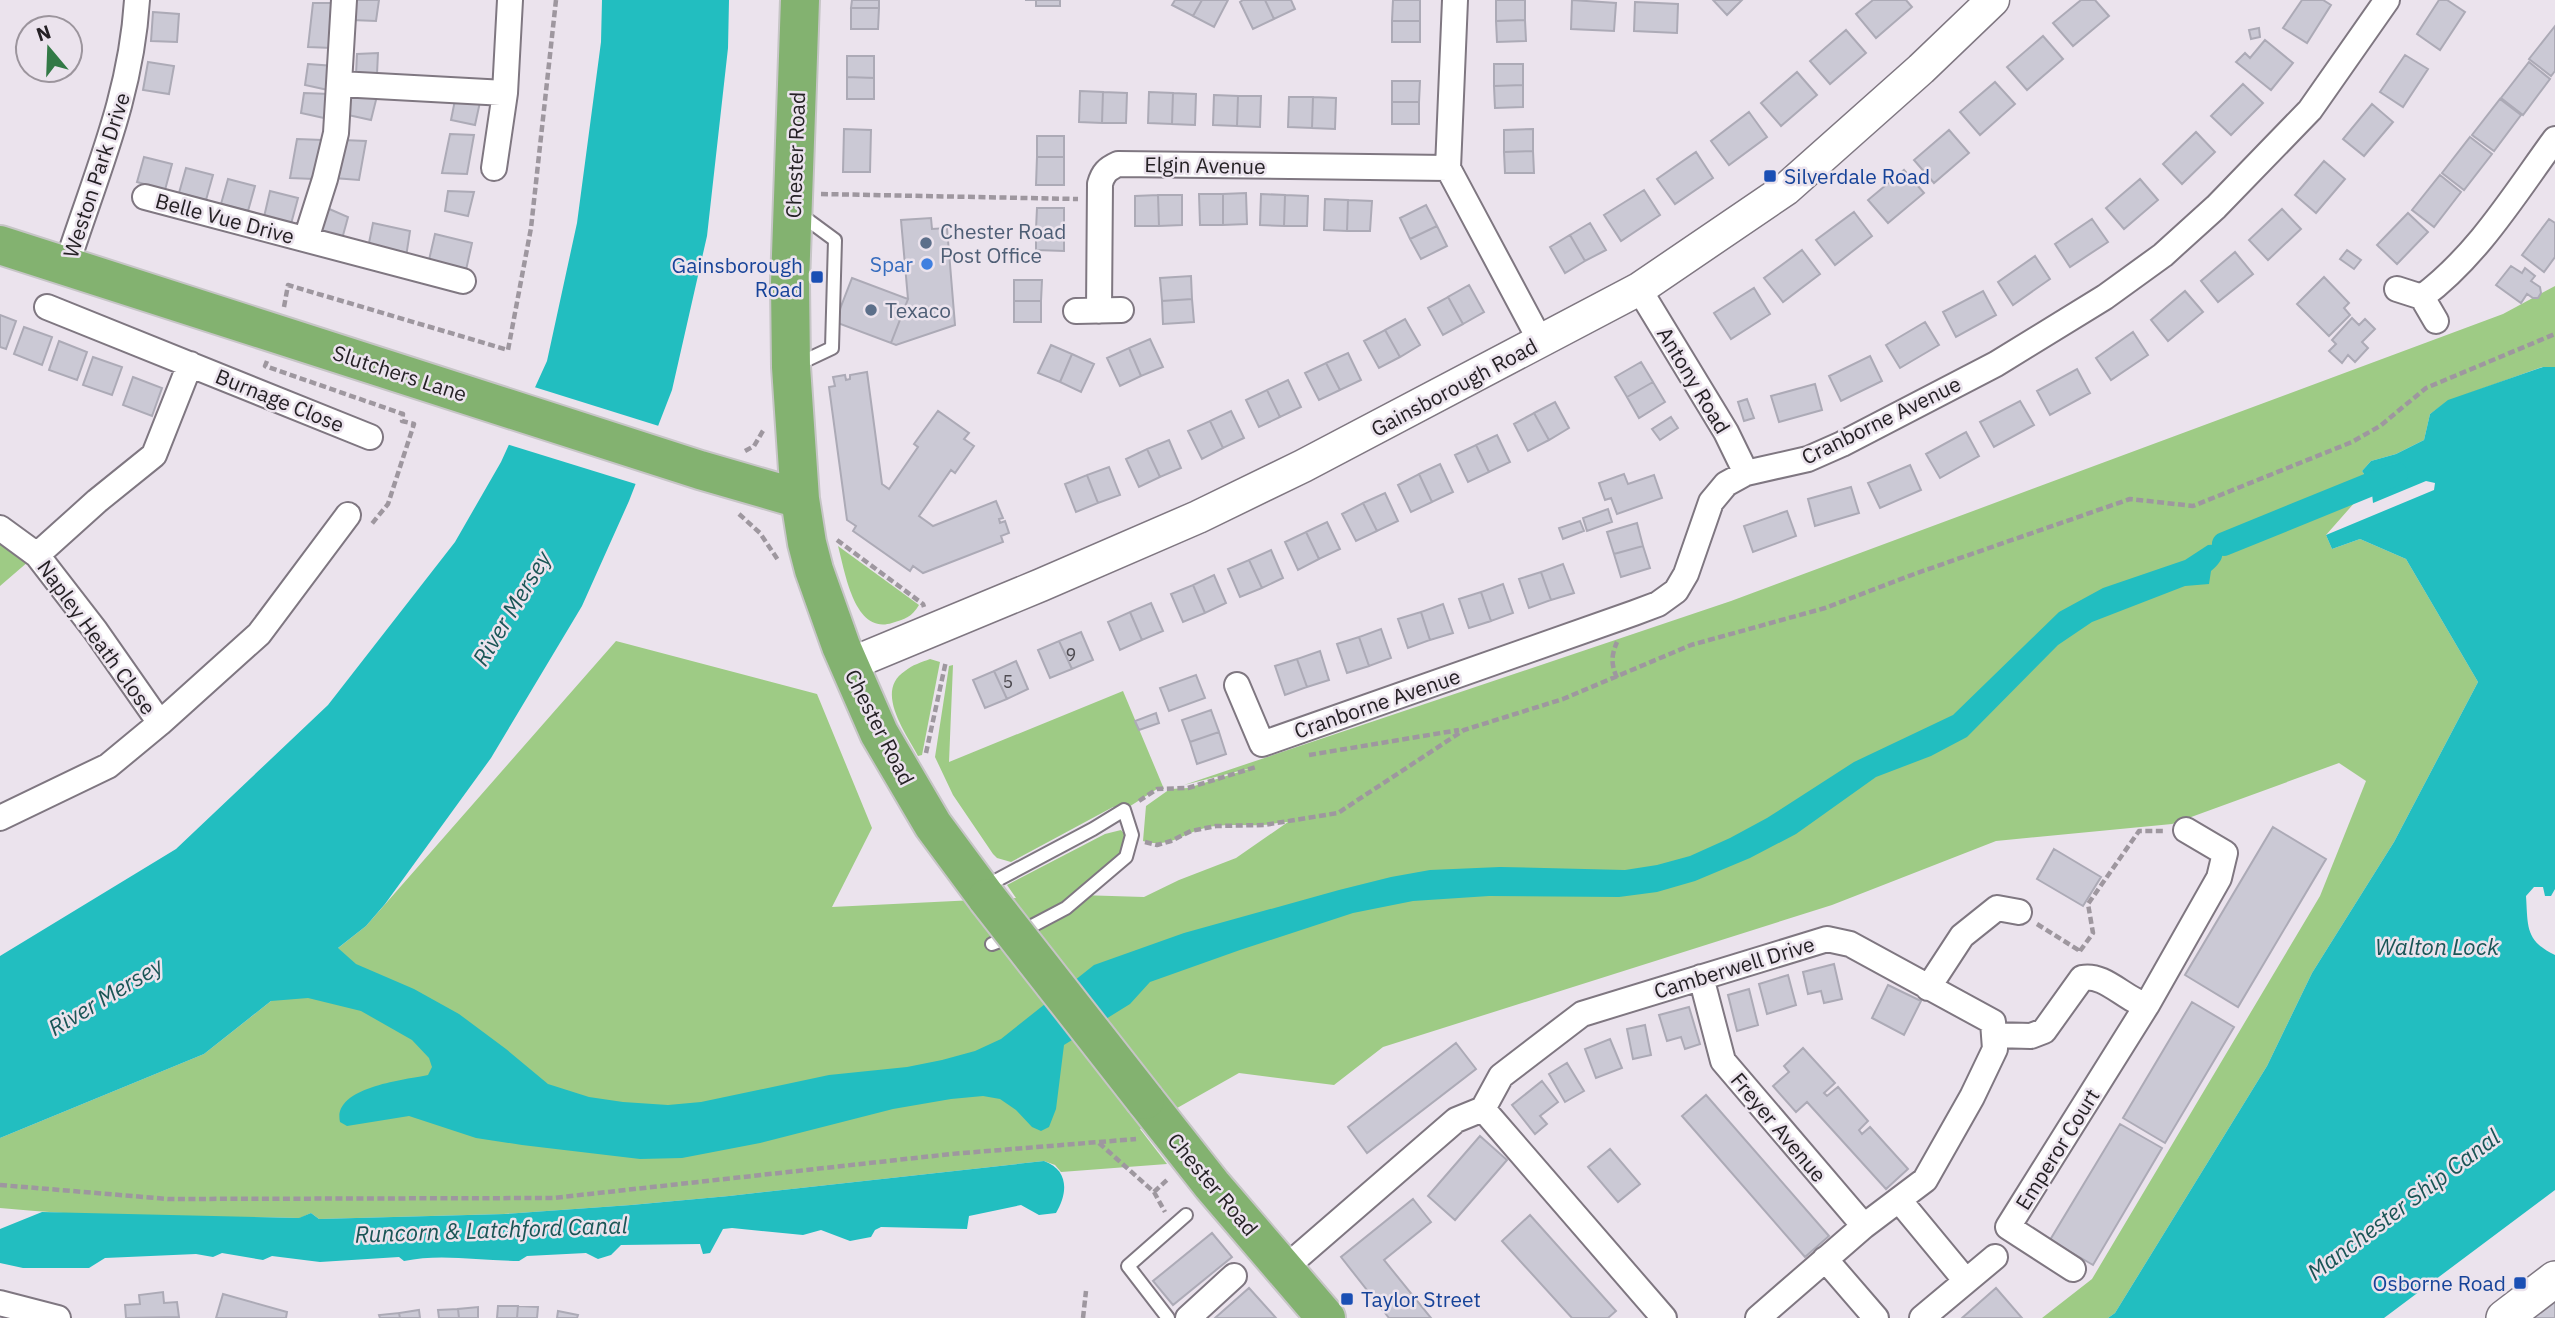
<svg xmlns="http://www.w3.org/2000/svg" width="2555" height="1318" font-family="'IBM Plex Sans',sans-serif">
<rect width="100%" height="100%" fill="#ebe3ed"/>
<path fill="#9ecb85" d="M2555,286v81h-13l-94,34 -18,13 -6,26 -28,14 -25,7 -9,10 9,13 -45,51 6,14 28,-10 46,20 72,123 -84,160 -82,131 -45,93 -152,247 -7,5h-66l50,-39 228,-383 46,-115 -27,-18 -167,61 -176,17 -164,64 -449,142 -49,38 -95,-12 -99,56 27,35 -106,8 -6,-7 -11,-4 -315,35 -98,9 -127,9 -185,5 -8,-6 -11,5c-100,-2 -201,0 -300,-10v-70l204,-84 162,-128 250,-285 201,53 55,134 -40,79 184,-9 -9,-13 98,-51 16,-4 6,7 -3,13 -45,45 65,2 35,-17 57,-22 52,-36c-9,0 -18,3 -27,3 -15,1 -30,-1 -45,1 -30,3 -44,24 -73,15l3,-35 24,-17 18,-1 67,-21 -71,18 547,-184 772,-287z
M0,528l36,27 -36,31z
M838,546l81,59c-7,12 -14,14 -27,18 -38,12 -47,-52 -54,-77z
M930,659l10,3 -18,93 -4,1c-12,-23 -44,-65 -13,-85 7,-6 17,-9 25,-12z
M953,665l-4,97 174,-71 41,98h-7l-33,21 -11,-3 -102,55 -14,-4 -4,-4 -40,-59 -18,-38 14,-91z"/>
<path fill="#22bec0" d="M602,0h127l-1,48 -21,188 -35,154 -43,111 -47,105 -91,152 -106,146 -19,22 -28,22 18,16 58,25 45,25 47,35 42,35 41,13 34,5 45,3 33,-3 128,-27 78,-8 35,-7 33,-9 26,-12 93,-74 90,-32 155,-43 52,-13 39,-7 70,-3 125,3 32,-5 33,-9 40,-18 37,-20 87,-56 99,-47 106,-103 44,-24 82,-28 23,-15 13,-1c4,13 0,18 -10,27l-2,13 -24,2 -93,36 -34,23 -91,92 -36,19 -55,21 -80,57 -46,24 -55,23 -38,11 -38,5 -130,-1 -76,5 -60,12 -113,37 -90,32 -20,22 -66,41 -8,64 -7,18 -8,4 -9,-4 -16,-17 -16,-11 -17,-3 -32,3 -58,10 -133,34 -78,15 -42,1 -118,-14 -46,-7 -67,-22 -62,10 -7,-4c-8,-35 64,-42 88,-47l4,-8 -3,-9 -17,-18 -51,-29 -53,-13 -37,3 -67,53 -204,84v-182l176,-107 152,-144 127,-163 46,-80 46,-101 30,-138 24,-181z
M2543,367h12v522l-4,7h-6l-2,-9h-9l-8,9c2,30 -1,45 29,59v235l-171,128h-276l7,-5 152,-247 45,-93 82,-131 84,-160 -72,-123 -46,-20 -28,10 -6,-14 108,-45 1,-7 -9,-2 -53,22 -2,-19 -9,-13 9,-10 25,-7 28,-14 6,-26 18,-14z
M1044,1161c25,9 24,32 12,52l-17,2 -18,-10 -52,11 -2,13 -86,-2 -6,3 -4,7 -21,4 -29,-11 -18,5 -71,-7 -9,1 -13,24 -7,1 -3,-10 -79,1 -10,10 -13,4 -12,-6 -59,3 -8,5c-38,0 -78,-8 -115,0l-5,-4 -79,5 -48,-6 -9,4 -41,-7 -9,4 -17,-3 -91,4 -16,10h-66l-23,-5v-34l42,-17 257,6 12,-5 8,6 186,-5 126,-9 98,-9z"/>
<path fill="#ebe3ed" d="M531,386l131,41 -23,58 -133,-41z"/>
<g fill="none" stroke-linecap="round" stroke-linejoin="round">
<path stroke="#22bec0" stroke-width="24" d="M2224,544l172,-70"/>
</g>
<path fill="#cbc9d5" stroke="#acaab6" stroke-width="2" d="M354,0h25l-3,21 -24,-1z
M852,0h27v8h-28z
M1025,0h35v6h-24v-6z
M1175,0h27l-9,16 -21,-11z
M1202,0h26l-14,27 -21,-11z
M1243,0h22l9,19 -21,10 -13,-27z
M1265,0h26l4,9 -21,10z
M1393,0h27v21h-28z
M1496,0h29v20l-29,1z
M1572,0l44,3 -2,28 -43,-2z
M1713,0h29l-15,15z
M1873,0h33l6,7 -36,31 -20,-24z
M2081,0h14l14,16 -36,30 -20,-23z
M2302,0h21l8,5 -24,38 -24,-15z
M2439,0h8l18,12 -25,38 -23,-16z
M1635,2l43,2 -1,29 -43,-2z
M313,3h25l-6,45 -24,-1z
M851,8h28l-1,21h-27z
M153,12l26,2 -2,28 -26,-1z
M1525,20l1,21 -29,1 -1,-21z
M1392,21h28v21h-28z
M2555,26v45l-4,5 -22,-17z
M2259,28l1,9 -9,2 -2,-9z
M1846,30l20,23 -36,31 -20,-23z
M2043,36l20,23 -36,31 -20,-23z
M2265,40l28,23 -22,27 -35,-28 9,-9 5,5z
M378,53l-1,21 -21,1 1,-21z
M2405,55l23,14 -25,38 -23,-15z
M847,56h27v22l-27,-1z
M148,62l26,4 -5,28 -26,-4z
M2529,62l21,17 -27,36 -22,-17z
M308,64l26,2 -6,24 -23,-5z
M1494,64h29v21l-29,1z
M1797,72l20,23 -36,31 -20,-23z
M847,77l27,1v21h-27z
M1392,81h28l-1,21h-27z
M1995,82l20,22 -35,31 -20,-23z
M2243,84l20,19 -32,32 -20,-19z
M1523,85v22l-28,1 -1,-22z
M1080,91l23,1 -1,31 -23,-1z
M1103,92l24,1 -1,30h-24z
M1149,92l24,1 -1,31 -24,-1z
M304,93l25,1 -5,24 -23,-5z
M1173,93l23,1 -1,31 -23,-1z
M351,95l26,1 -6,24 -23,-5z
M1214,95l24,1 -1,30 -24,-1z
M1238,96h23l-1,31 -23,-1z
M1289,97h24l-1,31 -24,-1z
M1313,97l23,1 -1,31 -23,-1z
M2500,99l21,16 -27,36 -22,-16z
M455,100l25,2 -5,23 -24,-5z
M1392,102h27v22h-27z
M2372,104l21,18 -29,34 -21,-17z
M1749,112l18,25 -38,28 -18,-24z
M844,129l27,1 -1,42h-27z
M1533,129v22l-29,1v-22z
M1949,130l20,23 -35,30 -20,-23z
M2196,132l19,20 -33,32 -19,-20z
M450,134l24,1 -7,39 -25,-1z
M1037,136h27v21h-27z
M2470,137l22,17 -28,36 -22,-17z
M297,139l25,1 -8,39 -24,-1z
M342,140l24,1 -7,39 -25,-2z
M1533,151l1,22h-29l-1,-21z
M1696,152l17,26 -38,26 -18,-25z
M144,157l28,7 -7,26 -28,-8z
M1037,157h27v28h-28z
M2324,161l21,18 -29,34 -21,-18z
M186,168l27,7 -7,25 -27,-7z
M1904,170l20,23 -36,30 -20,-23z
M2440,175l21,17 -27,35 -22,-17z
M228,179l27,7 -7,25 -27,-7z
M2140,179l18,21 -34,29 -18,-21z
M1644,190l16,25 -39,26 -17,-26z
M270,191l28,7 -7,26 -27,-7z
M448,191l26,1 -6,24 -23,-5z
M1246,193l1,31 -24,1v-31z
M1199,194h24v31h-23z
M1261,194l24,1 -1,31 -24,-1z
M1158,195l1,31h-24v-30z
M1158,195h24v30l-23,1z
M1285,195l23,1 -1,30h-23z
M1325,199l23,1 -1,31 -23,-1z
M1348,200l24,1 -2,30h-23z
M1426,205l11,21 -27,13 -10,-21z
M327,208l21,9 -6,22 -21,-6z
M1037,208h27v21h-28z
M2282,209l19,20 -33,31 -19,-20z
M1854,212l18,24 -37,29 -19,-25z
M2408,213l20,19 -31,32 -20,-19z
M931,218l1,11 15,-1 8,97 -59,20 -5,-2 17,-44 -7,-79z
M2092,219l16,23 -38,25 -15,-23z
M2549,219l6,4v34l-11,15 -22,-17z
M373,223l37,8 -4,26 -38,-9z
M1590,223l16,27 -21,11 -15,-26z
M1437,226l10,20 -26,13 -11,-20z
M1036,229h28v22l-28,-1z
M435,234l37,9 -6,27 -37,-10z
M1570,235l15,26 -20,12 -15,-26z
M1802,250l18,24 -37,28 -19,-24z
M2347,250l14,10 -7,9 -14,-10z
M2235,252l18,22 -35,28 -17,-21z
M2035,256l15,23 -37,26 -15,-23z
M2511,266l11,7 3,-5 10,8 -4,5 9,6 1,6 -3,5h-5l-6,-4 -6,9 -25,-18z
M1191,276l1,23 -30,2 -2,-23z
M2324,277l25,26 -5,5 6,7 -21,21 -32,-32z
M852,278l56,21 -17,44 -56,-21z
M1014,280h28l-1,21h-27z
M1469,285l15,27 -21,12 -15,-27z
M1754,288l16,26 -39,25 -17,-26z
M1983,291l13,24 -40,22 -13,-25z
M2185,291l18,21 -35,29 -17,-21z
M1448,297l15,27 -20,11 -15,-27z
M1192,299l2,23 -31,2 -1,-23z
M1014,301h27v21h-27z
M0,315l16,6 -10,28 -6,-2z
M2352,318l7,7 6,-6 10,10 -13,13 6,6 -13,14 -7,-7 -6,8 -13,-12 7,-7 -4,-4z
M1405,319l15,26 -20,12 -15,-27z
M1925,322l14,23 -39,23 -14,-23z
M24,327l28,10 -10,28 -28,-11z
M1385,330l15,27 -21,11 -15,-27z
M2133,332l15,23 -37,25 -15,-22z
M1150,339l13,28 -22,9 -12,-28z
M59,341l28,11 -10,28 -28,-10z
M1051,345l21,9 -12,28 -22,-9z
M1129,348l12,28 -21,10 -13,-28z
M1348,353l13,27 -21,10 -14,-27z
M1072,354l22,10 -13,28 -21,-10z
M1870,356l12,25 -41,20 -12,-25z
M93,357l29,10 -10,28 -29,-10z
M1641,362l12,20 -26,15 -12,-20z
M1326,363l14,27 -21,10 -14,-27z
M2077,369l13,24 -40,22 -13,-24z
M867,372l15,112 7,5 29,-42 -4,-3 24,-33 31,22 -5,6 10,7 -19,27 -4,-3 -32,46 14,10 63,-25 7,17 -4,1 1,4 5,-2 4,12 -8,3 2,6 -80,31 -10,-7 -3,5 -57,-40 3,-5 -9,-6 -18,-133 6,-1 -2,-9 12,-2 1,5 4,-1v-4z
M133,377l29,11 -10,28 -29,-11z
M1288,380l13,27 -21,10 -13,-27z
M1653,382l12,20 -26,16 -12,-21z
M1815,384l7,26 -43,12 -8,-26z
M1267,390l13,27 -21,10 -13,-27z
M1747,399l7,19 -10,3 -6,-19z
M2020,401l14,24 -40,22 -14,-25z
M1555,402l14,26 -20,12 -15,-27z
M1231,411l13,27 -21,10 -13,-27z
M1534,413l15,27 -21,11 -14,-27z
M1671,417l7,11 -18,12 -8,-11z
M1210,421l13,27 -21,11 -14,-28z
M1966,432l13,24 -39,22 -14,-24z
M1497,435l13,27 -21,10 -13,-27z
M1169,440l12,28 -21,9 -13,-28z
M1476,445l13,27 -21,10 -13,-27z
M1147,449l13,28 -21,10 -13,-28z
M1440,464l13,28 -21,10 -13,-28z
M1910,465l11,25 -41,18 -12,-25z
M1109,467l11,28 -22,8 -11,-28z
M1419,474l13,28 -21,10 -13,-27z
M1624,474l4,10 26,-9 8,23 -45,16 -6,-16 -6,2 -6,-17z
M1087,475l11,28 -22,9 -11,-28z
M1851,487l8,26 -44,13 -7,-27z
M1385,493l13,28 -21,10 -14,-28z
M1363,503l14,28 -21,10 -14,-27z
M1608,509l4,13 -25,9 -4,-13z
M1787,511l9,25 -43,16 -9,-26z
M1580,521l4,10 -21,8 -4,-11z
M1327,522l13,27 -21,10 -13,-27z
M1637,523l6,23 -29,8 -7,-22z
M1306,532l13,27 -21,11 -13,-28z
M1643,546l7,22 -29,9 -7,-23z
M1271,550l12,28 -21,10 -13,-28z
M1249,560l13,28 -22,9 -12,-28z
M1563,564l11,29 -23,7 -10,-28z
M1541,572l10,28 -22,8 -10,-29z
M1214,575l12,28 -21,10 -12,-28z
M1503,584l10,29 -22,8 -10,-29z
M1193,585l12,28 -22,9 -12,-28z
M1481,592l10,29 -22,7 -10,-29z
M1151,603l12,28 -21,9 -12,-28z
M1443,604l10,29 -23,7 -9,-28z
M1130,612l12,28 -22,10 -12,-28z
M1421,612l9,28 -22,8 -10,-29z
M1381,629l10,29 -22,8 -10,-29z
M1081,632l12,28 -21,9 -13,-28z
M1359,637l10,29 -22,7 -10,-29z
M1059,641l13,28 -22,9 -12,-28z
M1320,651l9,29 -22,7 -10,-28z
M1297,659l10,28 -22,8 -10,-29z
M1016,661l12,28 -21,10 -13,-28z
M994,671l13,28 -22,9 -12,-28z
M1196,675l9,23 -36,13 -9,-23z
M1211,710l8,22 -29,10 -8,-22z
M1156,713l3,10 -20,7 -4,-9z
M1219,732l7,22 -29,10 -7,-22z
M2273,827l53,32 -88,148 -53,-32z
M2054,849l47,28 -18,29 -46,-27z
M1834,964l8,35 -18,4 -3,-12 -13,3 -5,-22z
M1788,975l8,30 -29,9 -8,-30z
M1888,985l33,16 -17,34 -32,-17z
M1749,989l9,36 -21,6 -9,-36z
M2192,1002l42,25 -69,116 -42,-25z
M1689,1007l11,37 -15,5 -4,-12 -14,4 -8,-26z
M1645,1025l6,30 -18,4 -6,-30z
M1610,1039l12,29 -26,10 -11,-29z
M1456,1043l20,26 -109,84 -19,-26z
M1803,1048l32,35 -11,10 3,3 11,-9 30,34 -9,9 3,4 8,-7 38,42 -22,20 -79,-87 -11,10 -23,-26 16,-14 -5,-6z
M1567,1063l17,28 -19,11 -16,-28z
M1542,1081l16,21 -18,14 7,8 -12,10 -23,-29z
M1706,1095l123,141 -24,21 -123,-141z
M2120,1124l42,24 -69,117 -43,-25z
M1480,1136l27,24 -52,60 -27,-24z
M1610,1149l30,35 -22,18 -30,-35z
M1413,1199l18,23 -47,38 47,58h-42l-48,-61z
M1530,1215l86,96 -8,7h-36l-70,-77z
M1212,1233l20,24 -59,48 -20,-24z
M1249,1288l27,30h-61z
M1996,1288l26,30h-60z
M163,1292l1,11 13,-1 2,15 -53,1 -1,-13 15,-1 -1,-9z
M223,1294l64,18 -1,6h-70z
M2555,1296v22h-29z
M498,1306h20l-1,12h-20z
M518,1306l20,1 -1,11h-20z
M478,1307v11h-19l-1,-9z
M458,1309l1,9h-20l-1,-8z
M419,1310l1,8h-20l-1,-5z
M558,1311l20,4 -1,3h-20z
M399,1313l1,5h-20l-1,-3z"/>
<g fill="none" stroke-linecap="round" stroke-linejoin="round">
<defs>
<path id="service" d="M796,365l36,-17 3,-108 -38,-28
M984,887l109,-58 31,-19 8,25 -6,22 -60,51 -53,28 -21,8
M1168,1318l-40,-52 58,-51"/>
<path id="minor" d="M1455,0l-7,168 93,174
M340,84l165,9
M494,168l11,-75 5,-93
M145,197l318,84
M306,239l19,-60 11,-46 8,-133
M66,267c29,-91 65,-169 71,-267
M1639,289l87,143 20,41
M2397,289l25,8 14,24
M2422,297c56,-42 92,-102 133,-158
M47,307l323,130
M1076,311l45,-1
M1099,311l1,-127c3,-11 7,-15 18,-20l330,4
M0,528l37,27 58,75 65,93
M37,555l60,-54 57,-46 36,-91
M1237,685l25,59 372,-131 24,-9 18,-13 10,-17 25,-72 15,-18 20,-11 62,-14 34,-15 154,-80 109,-67 58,-42 53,-48 94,-97 77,-110
M0,818l108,-52 52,-43 99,-89 89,-119
M1701,977l22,84 141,165
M1928,988l34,-52 35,-28 22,4
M1994,1035l37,1 13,-5 38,-53c23,-5 44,23 65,27
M1483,1109l181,209
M1899,1200l67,81
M1825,1259l51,59
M1285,1268l171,-148 27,-11 18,-33 81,-62 245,-75 23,5 143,78 2,27 -23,48 -47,83 -61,46 -106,92
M2073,1269l-65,-42 139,-222 72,-127 6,-25 -39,-23
M0,1303l58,15
M1188,1318l46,-42
M1922,1318l73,-61"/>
<path id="tertiary" d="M848,665l193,-80 157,-68 105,-51 336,-177 147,-100 135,-120 72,-69"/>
<path id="secondary" d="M2504,1318l51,-39"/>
<path id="trunk" d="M800,0l-10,283 1,84 9,132 7,44 7,27 27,76 38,87 54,92 54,73
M0,245l700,225 100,29
M1145,1100l67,85 114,133"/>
</defs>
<use href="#service" stroke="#7f7781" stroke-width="16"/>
<use href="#minor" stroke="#7f7781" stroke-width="28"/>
<use href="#tertiary" stroke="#7f7781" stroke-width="35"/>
<use href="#secondary" stroke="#7f7781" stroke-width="38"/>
<use href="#trunk" stroke="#c6c5c6" stroke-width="42"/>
<path stroke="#9e979f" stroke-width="4.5" stroke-dasharray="7 3.5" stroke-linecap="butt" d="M821,194l257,5
M284,307l4,-22 220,65 23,-122 25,-228
M267,361l-2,5 138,48 -1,7 12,3 -26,80 -18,22
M745,451l9,-5 10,-17
M739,514l21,19 18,27
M837,540l86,64 1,3
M1617,678c-6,-14 -6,-22 0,-36
M926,753l20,-92
M1309,755l150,-25
M1139,801l18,-12 31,-1 68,-21
M1145,842l12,3 14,-4 20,-10 25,-5 48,-1 74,-12 126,-83 99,-31 128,-54 134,-37 92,-35 213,-74 63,7 159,-64 28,-16 46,-38 129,-54
M2037,924l43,27
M2080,951l13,-18 -5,-29 51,-73h27
M1099,1143l55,49 11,20
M0,1185l168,14 385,-1 398,-44 185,-15
M1154,1192l15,-14
M1083,1318l3,-27"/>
<use href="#service" stroke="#fff" stroke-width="12"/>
<use href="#minor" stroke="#fff" stroke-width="24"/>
<use href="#tertiary" stroke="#fff" stroke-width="32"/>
<use href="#secondary" stroke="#fff" stroke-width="35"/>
<use href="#trunk" stroke="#83b270" stroke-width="38"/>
<defs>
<path id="trunk-bridge" d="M987,898l158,202"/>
</defs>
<use href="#trunk-bridge" stroke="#c6c5c6" stroke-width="42" stroke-linecap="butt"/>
<use href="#trunk-bridge" stroke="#83b270" stroke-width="38"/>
</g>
<g fill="#1a4fb4" stroke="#ebe3ed" stroke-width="2.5">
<rect x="1763" y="169" width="14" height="14" rx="3.5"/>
<rect x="810" y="270" width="14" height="14" rx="3.5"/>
<rect x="2513" y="1276" width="14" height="14" rx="3.5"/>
<rect x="1340" y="1292" width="14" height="14" rx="3.5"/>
</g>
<g fill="#5c6f8a" stroke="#ebe3ed" stroke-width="2.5">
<circle cx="926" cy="243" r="7"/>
<circle cx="871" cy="310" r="7"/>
</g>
<circle fill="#3f7fe0" stroke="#ebe3ed" stroke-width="2.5" cx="927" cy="264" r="7"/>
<g text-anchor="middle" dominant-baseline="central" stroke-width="5" stroke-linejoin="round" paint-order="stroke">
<g font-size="18" fill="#4e4b51">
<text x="1071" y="654">9</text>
<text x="1008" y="681">5</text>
</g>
<g font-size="21" fill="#252125" stroke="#ebe3ed">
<text transform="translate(795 155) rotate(-88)">Chester Road</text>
<text transform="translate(1205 165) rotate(1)">Elgin Avenue</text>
<text transform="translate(96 175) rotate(-72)">Weston Park Drive</text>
<text transform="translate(225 218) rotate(15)">Belle Vue Drive</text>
<text transform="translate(400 373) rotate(18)">Slutchers Lane</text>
<text transform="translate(1694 380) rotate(59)">Antony Road</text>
<text transform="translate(1454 387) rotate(-28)">Gainsborough Road</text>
<text transform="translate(280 400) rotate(22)">Burnage Close</text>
<text transform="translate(1881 420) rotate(-26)">Cranborne Avenue</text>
<text transform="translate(97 637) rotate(54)">Napley Heath Close</text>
<text transform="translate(1377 703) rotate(-19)">Cranborne Avenue</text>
<text transform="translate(880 727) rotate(63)">Chester Road</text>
<text transform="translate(1734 967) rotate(-17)">Camberwell Drive</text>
<text transform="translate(1779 1127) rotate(50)">Freyer Avenue</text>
<text transform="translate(2057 1149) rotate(-58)">Emperor Court</text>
<text transform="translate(1213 1184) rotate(50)">Chester Road</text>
</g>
<g font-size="21" fill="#164399" stroke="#ebe3ed" text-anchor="start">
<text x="1784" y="176">Silverdale Road</text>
<text x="803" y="265" text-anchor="end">Gainsborough<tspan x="803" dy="24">Road</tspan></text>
<text x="2506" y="1283" text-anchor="end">Osborne Road</text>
<text x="1361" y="1299">Taylor Street</text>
</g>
<g font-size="21" fill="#4e5e75" stroke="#ebe3ed" text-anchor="start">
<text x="940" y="231">Chester Road<tspan x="940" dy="24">Post Office</tspan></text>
<text x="885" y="310">Texaco</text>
</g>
<g font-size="21" fill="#366cbe" stroke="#ebe3ed" text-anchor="end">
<text x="913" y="264">Spar</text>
</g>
<g font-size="23" font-style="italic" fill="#1a5556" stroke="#ebe3ed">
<text transform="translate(511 608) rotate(-59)">River Mersey</text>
<text x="2437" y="946">Walton Lock</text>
<text transform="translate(105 996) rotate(-31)">River Mersey</text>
<text transform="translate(2403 1204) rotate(-37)">Manchester Ship Canal</text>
<text transform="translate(491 1229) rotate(-2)">Runcorn &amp; Latchford Canal</text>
</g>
</g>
<g transform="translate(49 49) rotate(341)"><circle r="33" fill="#ebe3ed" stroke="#9c959d" stroke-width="2"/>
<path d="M0-5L12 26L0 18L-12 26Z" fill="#327946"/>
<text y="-10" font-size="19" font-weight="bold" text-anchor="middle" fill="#252125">N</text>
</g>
</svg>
